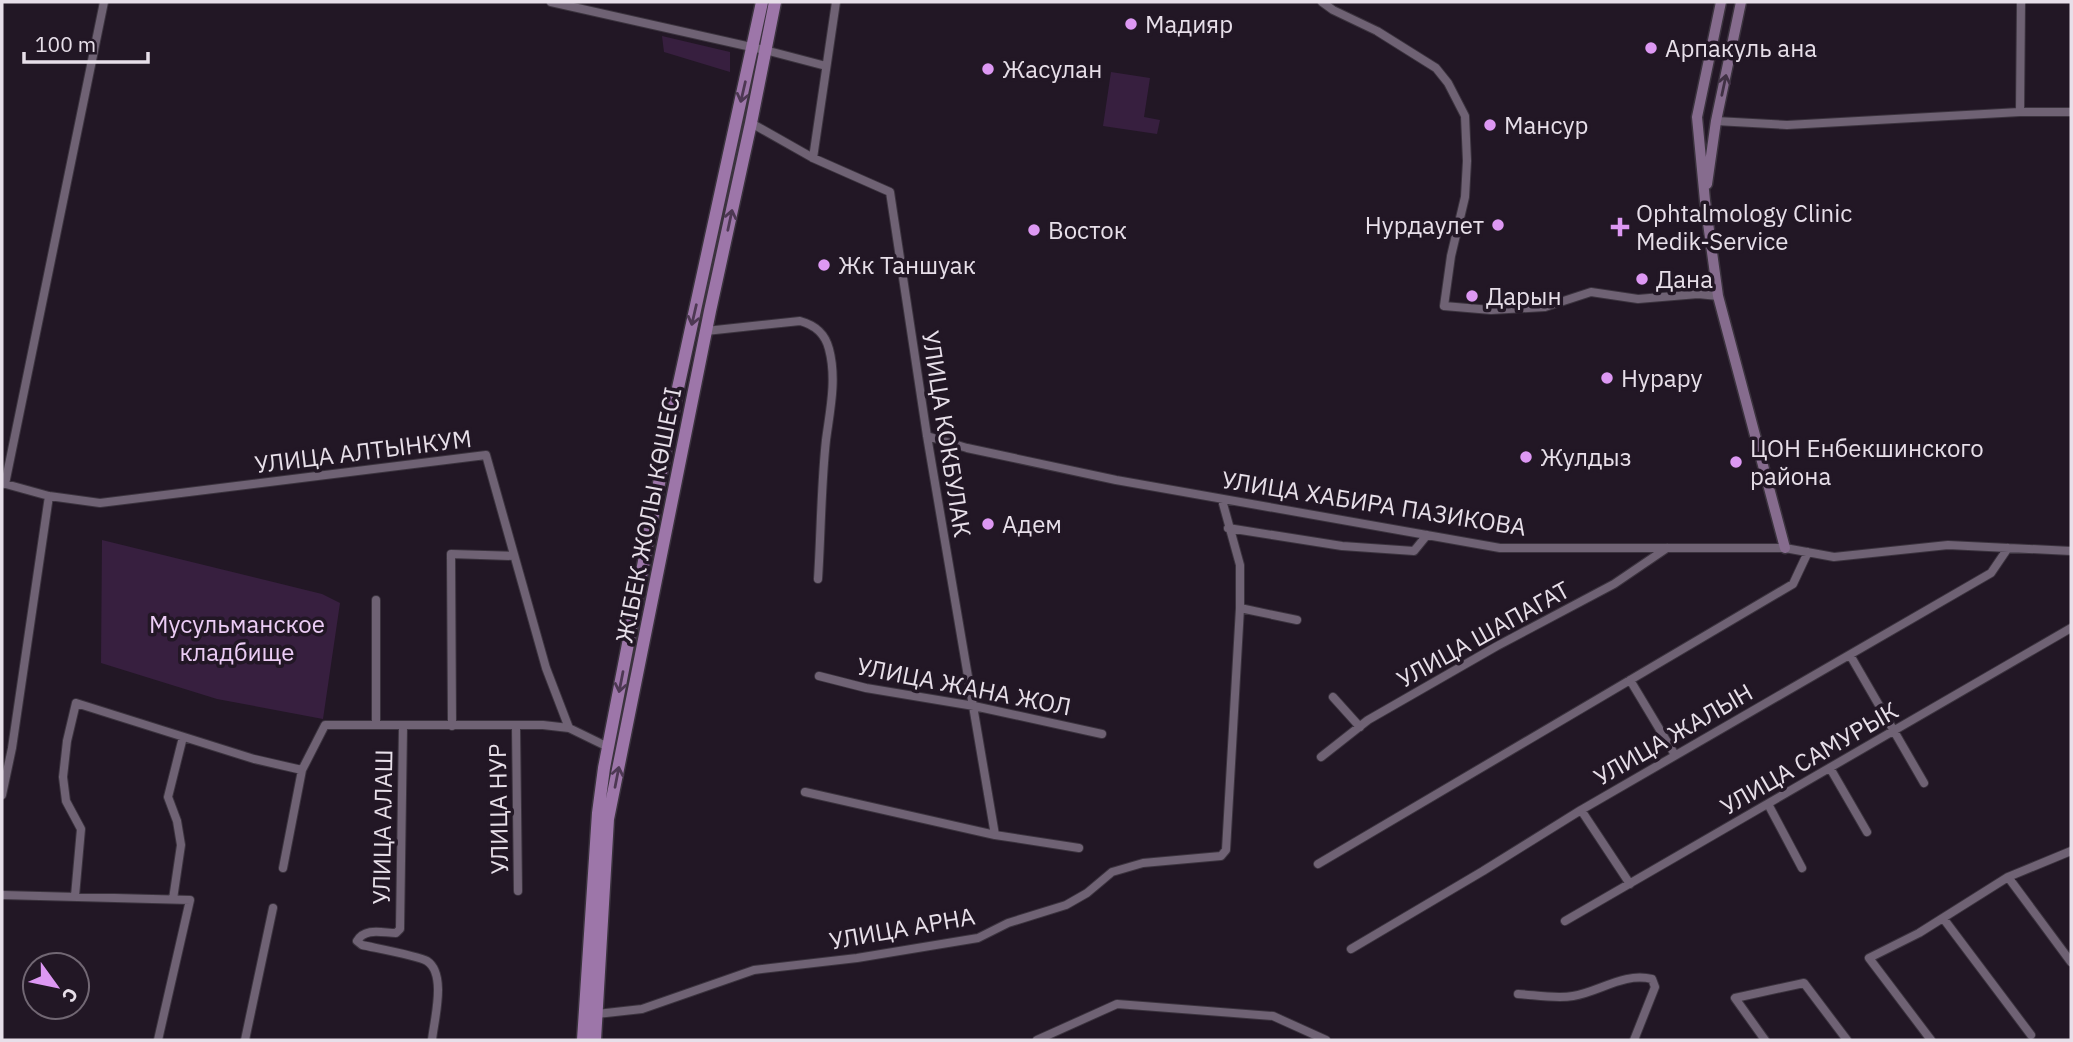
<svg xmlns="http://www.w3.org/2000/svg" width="2073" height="1042" font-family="'IBM Plex Sans',sans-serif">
<rect width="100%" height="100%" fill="#221725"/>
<path fill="#371f3f" d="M662,36l68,16v20l-66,-20z
M1111,72l39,6 -6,39 16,3 -3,14 -54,-8z
M102,540l220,54 18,9 -17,116 -106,-20 -116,-36z"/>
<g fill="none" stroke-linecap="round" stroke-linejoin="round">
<defs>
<path id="street" d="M551,2l214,48 61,16
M1322,2l11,8 44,21 59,37 12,15 17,33 2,45 -2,36 -14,59 -7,50 47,4 54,-3 46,-15 47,7 60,-5 20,2
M2020,112l1,-110
M1716,121l71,4 233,-13h51
M751,123l62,35 77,34 37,244 68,399
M813,158l23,-156
M706,331l94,-10c15,4 25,12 29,28 8,30 1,61 -3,91 -5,46 -5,93 -8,139
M927,436l40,12 149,32 384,68h285l49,9 114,-12 123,6
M2,483l47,13 51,7 386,-48 60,213 23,60 39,19
M5,484l99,-482
M1228,528l114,18 72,5 13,-16
M1240,608l57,12
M1850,655l74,128
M819,676l47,12 108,18 128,28
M1630,680l45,75
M1333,697l27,30
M376,725v-125
M452,726l-1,-172 63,2
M403,727l-3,202 -4,4c-13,0 -31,-6 -39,8l5,4c13,3 57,11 65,16 20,13 7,59 5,79
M516,727l2,164
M1321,757l47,-37 129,-74 117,-62 53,-36
M1830,768l37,64
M805,792l190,43 84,13
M2,795l10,-47 37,-252
M1768,804l34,64
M1581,810l49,74
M1318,864l475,-280 15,-32
M283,868l19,-98 23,-45h218l26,3
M2008,877l63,85
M2,895l188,5 -32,140
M75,896l6,-67 -15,-28 -3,-24 4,-36 9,-38 178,56 48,11
M173,899l8,-54 -4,-24 -9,-24 15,-60
M1943,918l88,117
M1565,921l506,-293
M1351,949l132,-78 98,-61 410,-237 17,-25
M1518,994c17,1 38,5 55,2 26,-4 51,-24 79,-17l3,8 -21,53
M597,1014l45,-5 112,-39 103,-12 121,-20 30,-15 58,-18 21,-12 25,-21 31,-9 78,-7 5,-6 14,-242v-43l-18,-65
M245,1040l28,-132
M1037,1040l80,-36 156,12 53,24
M1765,1040l-30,-42 69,-15 43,57
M1931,1040l-62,-82 50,-25 89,-56 63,-26"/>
<path id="secondary" d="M1721,2l-24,115 8,84 13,95 67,252
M1707,184l9,-63 25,-119"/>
<path id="primary" d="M583,1040l15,-227 6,-45 69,-357 89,-409
M595,1040l13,-221 102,-508 41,-188 24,-121"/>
</defs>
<use href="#street" stroke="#3b333e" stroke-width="10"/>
<use href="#secondary" stroke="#3b333e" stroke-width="13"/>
<use href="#primary" stroke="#3b333e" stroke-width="15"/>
<use href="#street" stroke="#6f6274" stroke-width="8"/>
<use href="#secondary" stroke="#866c8e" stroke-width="10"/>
<use href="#primary" stroke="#9d76a9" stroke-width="12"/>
</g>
<defs><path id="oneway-shaft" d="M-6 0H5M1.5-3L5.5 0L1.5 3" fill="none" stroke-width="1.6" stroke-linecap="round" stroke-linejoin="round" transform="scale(1.75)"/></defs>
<use stroke="#403144" href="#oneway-shaft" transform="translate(1724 85) rotate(-78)"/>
<g stroke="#4d3853">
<use href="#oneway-shaft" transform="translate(743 92) rotate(103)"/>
<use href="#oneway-shaft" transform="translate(730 220) rotate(-78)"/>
<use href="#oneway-shaft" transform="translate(694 315) rotate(103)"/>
<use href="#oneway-shaft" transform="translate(621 682) rotate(101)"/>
<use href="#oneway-shaft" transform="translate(617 777) rotate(-79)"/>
</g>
<g fill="#dd98f3" stroke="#221725" stroke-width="2.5">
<circle cx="1131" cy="24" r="7"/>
<circle cx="1651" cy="48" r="7"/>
<circle cx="988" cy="69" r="7"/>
<circle cx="1490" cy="125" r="7"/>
<circle cx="1498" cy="225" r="7"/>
<path d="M1616.5 216.5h7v7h7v7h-7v7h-7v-7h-7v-7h7z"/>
<circle cx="1034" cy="230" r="7"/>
<circle cx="824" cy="265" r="7"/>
<circle cx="1642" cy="279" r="7"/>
<circle cx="1472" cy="296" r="7"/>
<circle cx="1607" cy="378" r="7"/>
<circle cx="1526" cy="457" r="7"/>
<circle cx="1736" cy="462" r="7"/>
<circle cx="988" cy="524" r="7"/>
</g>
<g text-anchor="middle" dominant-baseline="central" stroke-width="7" stroke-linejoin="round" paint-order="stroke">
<g font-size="24" fill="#e7dfe9" stroke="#221725" text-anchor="start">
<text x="1145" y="24">Мадияр</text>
<text x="1665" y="48">Арпакуль ана</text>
<text x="1002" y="69">Жасулан</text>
<text x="1504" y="125">Мансур</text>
<text x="1636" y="213">Ophtalmology Clinic<tspan x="1636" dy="28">Medik-Service</tspan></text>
<text x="1484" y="225" text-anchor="end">Нурдаулет</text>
<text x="1048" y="230">Восток</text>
<text x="838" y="265">Жк Таншуак</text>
<text x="1656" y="279">Дана</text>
<text x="1486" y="296">Дарын</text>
<text x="1621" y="378">Нурару</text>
<text x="1750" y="448">ЦОН Енбекшинского<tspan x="1750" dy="28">района</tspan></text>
<text x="1540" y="457">Жулдыз</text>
<text x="1002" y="524">Адем</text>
</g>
<g font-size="24" fill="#e7dfe9" stroke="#221725">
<text transform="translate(947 434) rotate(81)">УЛИЦА КОКБУЛАК</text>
<text transform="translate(363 451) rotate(-7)">УЛИЦА АЛТЫНКУМ</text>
<text transform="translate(1374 503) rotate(9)">УЛИЦА ХАБИРА ПАЗИКОВА</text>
<text transform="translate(648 515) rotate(-79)">ЖІБЕК ЖОЛЫ КӨШЕСІ</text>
<text transform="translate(1483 634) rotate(-29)">УЛИЦА ШАПАГАТ</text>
<text transform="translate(964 686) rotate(11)">УЛИЦА ЖАНА ЖОЛ</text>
<text transform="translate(1673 734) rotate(-30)">УЛИЦА ЖАЛЫН</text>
<text transform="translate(1809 758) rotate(-30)">УЛИЦА САМУРЫК</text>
<text transform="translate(498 809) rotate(-91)">УЛИЦА НУР</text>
<text transform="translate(382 827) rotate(-89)">УЛИЦА АЛАШ</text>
<text transform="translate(902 928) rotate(-10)">УЛИЦА АРНА</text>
</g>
<g font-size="24" fill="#eccdf6" stroke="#221725">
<text x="237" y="624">Мусульманское<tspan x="237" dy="28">кладбище</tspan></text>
</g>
</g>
<rect width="2073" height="1042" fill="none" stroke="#e7dfe9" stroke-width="7"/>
<g transform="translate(56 986) rotate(123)"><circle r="33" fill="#221725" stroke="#716773" stroke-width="2"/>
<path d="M0-5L12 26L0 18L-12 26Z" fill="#dd98f3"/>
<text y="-10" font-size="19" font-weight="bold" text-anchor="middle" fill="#e7dfe9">С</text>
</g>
<path d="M24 52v10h124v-10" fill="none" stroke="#e7dfe9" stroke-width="3.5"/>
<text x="35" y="52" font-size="21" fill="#e7dfe9" stroke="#221725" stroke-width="5" paint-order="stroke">100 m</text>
</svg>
